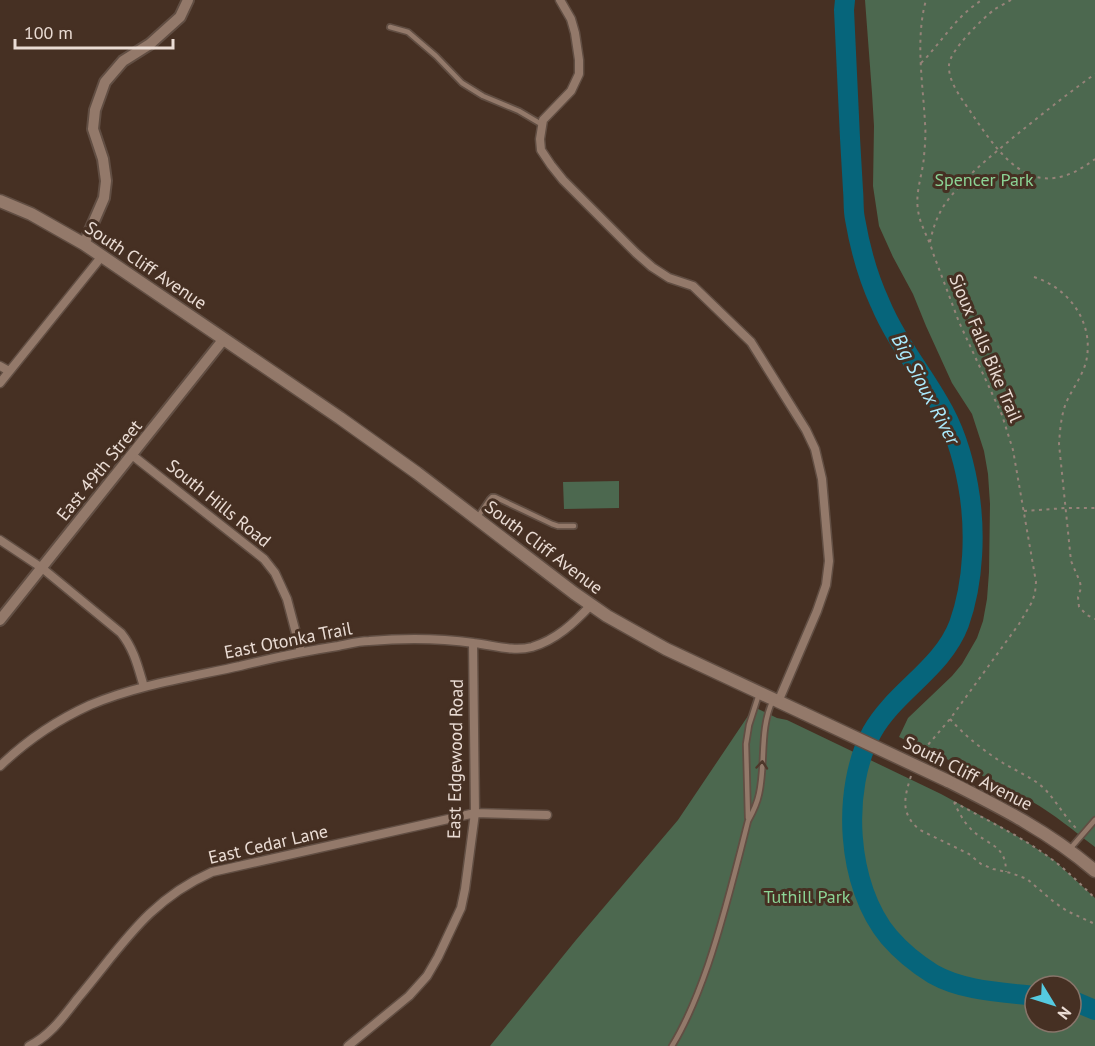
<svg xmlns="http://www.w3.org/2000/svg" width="1095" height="1046" font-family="'PT Sans',sans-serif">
<rect width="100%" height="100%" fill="#463023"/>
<path fill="#4c684f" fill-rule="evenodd" d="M865,0h230v847c-21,-16 -41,-33 -64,-46 -42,-24 -88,-43 -132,-64l9,-19 44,-42 10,-12 15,-26 6,-17 4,-22 2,-27 1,-68 -2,-30 -4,-23 -12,-37 -20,-31 -26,-57 -13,-32 -20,-37 -14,-31 -6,-40 1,-60 -2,-33z
M619,481v27l-55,1 -1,-27z
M754,707l23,11 10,2 154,74 59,32 27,16 28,19 40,37v148h-605l86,-106 102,-120zM1035,986h36v36h-36z"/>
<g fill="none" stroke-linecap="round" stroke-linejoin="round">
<path stroke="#06657b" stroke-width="20" d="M845,0l-1,10c2,42 4,85 6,128 1,17 2,35 3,52 1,10 0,20 2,29 5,29 13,58 25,84 15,36 40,67 59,100 15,25 24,54 29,82 8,44 6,97 -9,139 -17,45 -64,67 -87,108 -31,57 -26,154 17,205 12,14 28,27 44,37 30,17 68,18 102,22
M1071,1000l24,10"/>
<defs>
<path id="service" d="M390,27l18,5 28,24 26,27 21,13 36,15 22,13
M477,518l13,-19 2,-2h3l57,27 6,2h16
M748,818l-2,-74 3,-19 10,-31
M1069,850l26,-30
M672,1046c16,-26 26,-52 36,-81 16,-47 28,-96 40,-144 5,-9 9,-17 11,-27 7,-31 0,-65 14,-94"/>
<path id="minor" d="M560,0l11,19 4,14 4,27v14l-8,17 -28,29 -3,19 1,11 10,15 12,15 73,73 16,14 17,11 24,8 58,56 55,88 9,19 7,30 7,82 -3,24 -9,26 -39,91
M0,366l9,5
M0,383l102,-127
M132,455l132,104 11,14 12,26 14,53
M0,540l42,28 79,65c13,16 17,34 23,54
M0,766c26,-25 57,-46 90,-61 47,-20 100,-28 150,-39 32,-8 65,-15 98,-20 10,-2 21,-5 31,-5 34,-3 70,-3 105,2 19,2 39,9 58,4 24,-7 42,-24 59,-42
M29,1046c21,-10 35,-30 49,-48 44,-52 69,-97 134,-126l263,-59 72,2
M348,1046l61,-50 18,-20 11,-19 23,-49 4,-19 10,-76 -2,-170"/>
<path id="tertiary" d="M84,244l20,-46 2,-17 -3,-22 -10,-30 2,-19 10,-28 18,-21 27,-17 30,-27 8,-17
M0,620l223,-280"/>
<path id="secondary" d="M0,201l31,13 53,30 256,174 77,55 157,120 33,23 59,33 137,64
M948,781c52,26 103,52 147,90"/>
</defs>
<use href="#service" stroke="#614e43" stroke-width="8"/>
<use href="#minor" stroke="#614e43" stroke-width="11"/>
<use href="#tertiary" stroke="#614e43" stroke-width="14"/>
<use href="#secondary" stroke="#614e43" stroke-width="15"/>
<path stroke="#968379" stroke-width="2" stroke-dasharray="3 4.5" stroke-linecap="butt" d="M1011,0c-5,3 -11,6 -16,9 -12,9 -45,41 -46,56 -1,18 14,35 23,49 33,49 64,90 123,45
M921,63c21,-21 35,-47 61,-63
M930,242c3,-14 7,-26 15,-38 19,-27 45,-47 70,-68 26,-21 52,-42 80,-62
M1034,277c35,11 61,46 52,85 -4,15 -14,27 -20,41 -5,13 -6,27 -7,41l12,117 9,21 1,6 -3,9 1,10 8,8 8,4
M1024,511l42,-3h29
M950,719c15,17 34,32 53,44 12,7 25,13 36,21 16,13 24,32 39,46
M920,757l7,-11 23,-27 69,-95 13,-22 3,-9 1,-11 -23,-132 -11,-35 -43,-93 -26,-69c-4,-15 -13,-27 -15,-43 -3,-18 5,-37 6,-54 1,-11 2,-22 1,-33 -2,-40 -10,-83 1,-123
M911,776c-7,22 -11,38 9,54l49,24 12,10 12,5 18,4 16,6 27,23 13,9 28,13
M954,802c34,19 69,35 100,59 15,11 28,25 41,37
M954,802c4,9 10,21 18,28 16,16 34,14 34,42"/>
<use href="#service" stroke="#93796a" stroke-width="4.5"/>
<use href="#minor" stroke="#93796a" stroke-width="8"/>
<use href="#tertiary" stroke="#93796a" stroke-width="10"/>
<use href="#secondary" stroke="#93796a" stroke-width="12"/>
<defs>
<path id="secondary-bridge" d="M803,713l145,68"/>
</defs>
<use href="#secondary-bridge" stroke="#614e43" stroke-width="15" stroke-linecap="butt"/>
<use href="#secondary-bridge" stroke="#93796a" stroke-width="12"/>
</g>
<defs><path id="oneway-chevron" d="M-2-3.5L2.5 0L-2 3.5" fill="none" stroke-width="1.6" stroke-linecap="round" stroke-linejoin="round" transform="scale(1.5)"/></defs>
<use stroke="#4e372a" href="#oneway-chevron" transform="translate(762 765) rotate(-85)"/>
<g text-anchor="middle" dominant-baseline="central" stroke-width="6" stroke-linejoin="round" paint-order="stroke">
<g font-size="18" fill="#8cd495" stroke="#463023">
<text x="984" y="179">Spencer Park</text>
<text x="807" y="896">Tuthill Park</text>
</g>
<g font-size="18" fill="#eadcd4" stroke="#463023">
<text transform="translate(146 265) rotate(34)">South Cliff Avenue</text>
<text transform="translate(986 348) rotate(67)">Sioux Falls Bike Trail</text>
<text transform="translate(99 470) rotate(-51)">East 49th Street</text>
<text transform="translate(219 503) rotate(39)">South Hills Road</text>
<text transform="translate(544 547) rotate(37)">South Cliff Avenue</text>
<text transform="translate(288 640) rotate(-11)">East Otonka Trail</text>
<text transform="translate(455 759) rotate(-89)">East Edgewood Road</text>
<text transform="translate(968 773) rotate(27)">South Cliff Avenue</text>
<text transform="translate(268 844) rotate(-13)">East Cedar Lane</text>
</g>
<g font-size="20" font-style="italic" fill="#abeafd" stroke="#463023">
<text transform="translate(926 389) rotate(62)">Big Sioux River</text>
</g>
</g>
<g transform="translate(1053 1004) rotate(128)"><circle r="28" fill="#463023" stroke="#88756a" stroke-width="1.5"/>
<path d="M0-4.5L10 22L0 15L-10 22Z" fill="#55cae0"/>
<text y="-9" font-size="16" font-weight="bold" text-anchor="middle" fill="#eadcd4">N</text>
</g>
<path d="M15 39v9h158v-9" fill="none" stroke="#eadcd4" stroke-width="3"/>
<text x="24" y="39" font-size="18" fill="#eadcd4" stroke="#463023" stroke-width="4.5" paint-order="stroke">100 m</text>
</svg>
